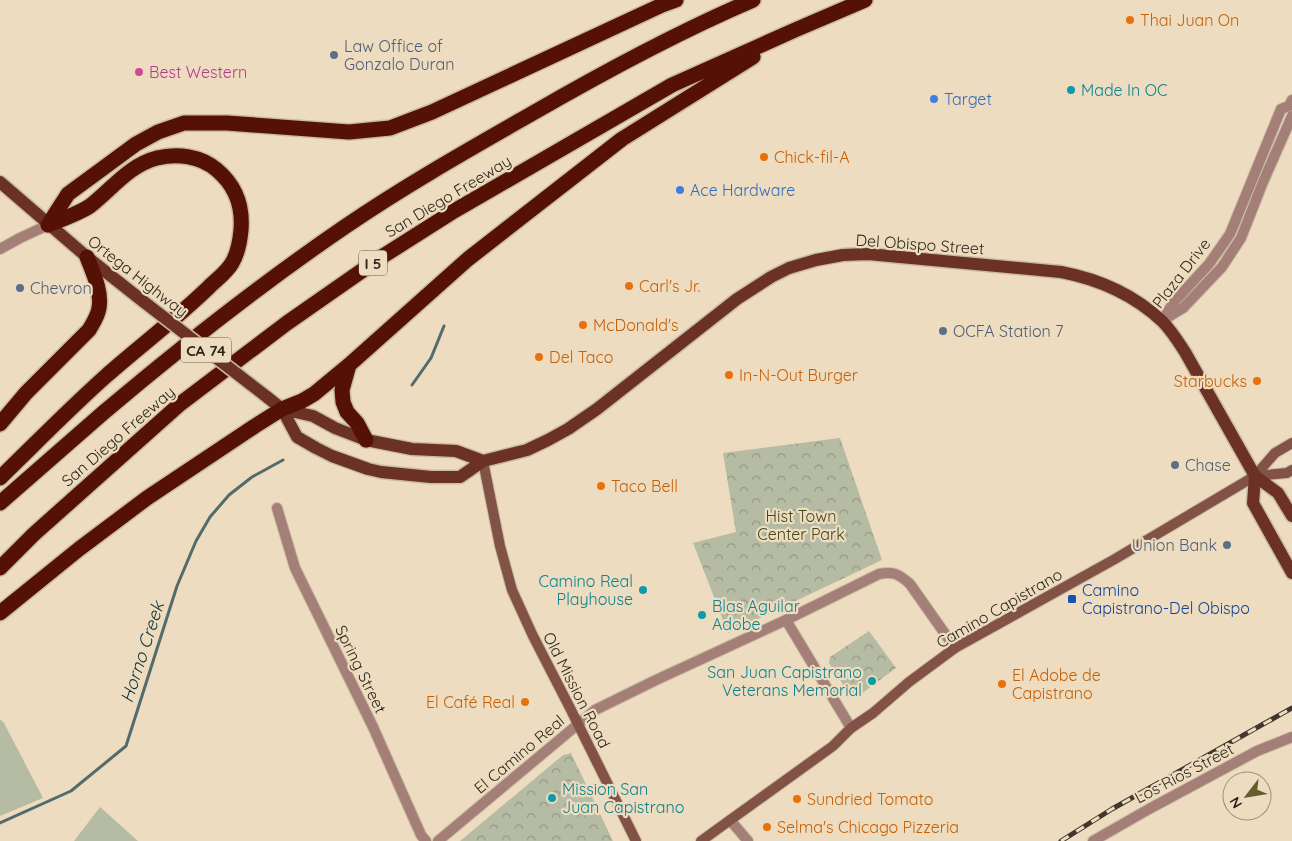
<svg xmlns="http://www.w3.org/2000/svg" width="1292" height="841" font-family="Quicksand,sans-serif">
<defs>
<pattern id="forest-crowns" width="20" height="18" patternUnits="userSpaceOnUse" patternTransform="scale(1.25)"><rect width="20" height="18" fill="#b6bba3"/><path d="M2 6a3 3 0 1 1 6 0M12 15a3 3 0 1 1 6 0" fill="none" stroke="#949884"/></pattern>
</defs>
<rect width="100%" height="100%" fill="#eddcc0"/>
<path fill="#b6bba3" d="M0,719l4,4 39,75 -43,18z
M100,807l38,34h-64z"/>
<path fill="url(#forest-crowns)" d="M840,438l42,122 -154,73 -35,-90 43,-11 -13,-79z
M869,631l27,37 -39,29 -8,-3 -20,-31 1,-6z
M571,753l42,88h-153l103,-86z"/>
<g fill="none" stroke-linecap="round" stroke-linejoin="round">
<path stroke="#546b6c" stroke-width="3" d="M412,385l19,-27 13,-32
M0,823l71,-32 55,-45 51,-160 19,-45 14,-24 19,-22 23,-18 31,-17"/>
<defs>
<path id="minor" d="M0,249l20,-11 28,-13
M277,508l18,60 78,159 48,108 5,6
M786,620l65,108
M730,820l18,21
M1093,841l56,-32 108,-58 35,-14"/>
<path id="tertiary" d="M1165,319l18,-11 39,-41 19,-29 22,-56 29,-66
M1162,321l11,-18 36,-39 21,-30 51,-125 8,-3 3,-6
M438,841l157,-131 61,-30 130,-60 93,-46c14,-3 20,0 31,10l45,64"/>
<path id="secondary" d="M483,461l17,85 12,44 21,46 37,72 66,133
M1255,476l32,-3 5,-3
M701,841l132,-95 18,-18 22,-15 36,-31 46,-34 160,-89 140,-83 20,-23 17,-10"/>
<path id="primary" d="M0,182l87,75 57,45
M267,397l15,12 15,28 19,11 16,8 36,13 13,3 50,5h29l23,-16 44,-11 21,-10 20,-11 29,-20 140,-110 34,-22 18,-9 27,-8 27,-5 25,-1 193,18c37,7 73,23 101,49 9,9 16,20 23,31l70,124 23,17 14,23
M282,409l31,7 22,12 31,12 46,9 44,2 27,10
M1255,476l-2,27 39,70"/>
<path id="motorway" d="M48,225l20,-31 68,-50 22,-12 26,-9h43l122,9 41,-4 42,-16 230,-107 14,-5
M349,365l-7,25 1,12 4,10 10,11 9,17
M0,424l26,-31 63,-63c4,-7 9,-14 10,-22 3,-17 -6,-35 -12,-51
M0,478c35,-34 69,-69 106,-102 34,-30 70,-57 103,-89 7,-7 18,-15 23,-24 6,-10 8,-22 9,-33 2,-24 -5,-44 -24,-60 -16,-14 -40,-17 -60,-12 -28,7 -46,32 -67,48 -10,7 -30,14 -42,19
M0,503c34,-30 69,-60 103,-90 78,-66 158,-129 243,-187 60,-41 124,-77 187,-113 71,-41 145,-81 220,-113
M0,568l34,-34 146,-130 107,-81 96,-67 71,-45 218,-126 123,-55 70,-30
M0,613l79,-64 68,-51 108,-72 27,-17 20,-8 12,-7 35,-29 119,-106 154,-120 131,-82"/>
</defs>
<use href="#minor" stroke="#cabba2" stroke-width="12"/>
<use href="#tertiary" stroke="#cabba2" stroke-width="12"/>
<use href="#secondary" stroke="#cabba2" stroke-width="12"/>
<use href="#primary" stroke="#cabba2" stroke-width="15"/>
<use href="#motorway" stroke="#cabba2" stroke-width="18"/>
<use href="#minor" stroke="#a37f77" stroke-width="10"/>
<use href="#tertiary" stroke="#a37f77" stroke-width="10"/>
<use href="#secondary" stroke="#835247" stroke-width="10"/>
<use href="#primary" stroke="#6b3125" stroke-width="12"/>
<use href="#motorway" stroke="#551104" stroke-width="15"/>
<defs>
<path id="rail" d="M1061,841l51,-32 180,-101"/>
</defs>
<use href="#rail" stroke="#40382c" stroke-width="5"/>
<use href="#rail" stroke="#eddcc0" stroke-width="3" stroke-dasharray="9" stroke-linecap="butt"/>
<defs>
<path id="primary-bridge" d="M144,302l123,95"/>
</defs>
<use href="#primary-bridge" stroke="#cabba2" stroke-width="15" stroke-linecap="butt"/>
<use href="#primary-bridge" stroke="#6b3125" stroke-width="12"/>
</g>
<g fill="#e8710a" stroke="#eddcc0" stroke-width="2">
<circle cx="1130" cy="20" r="5"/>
<circle cx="764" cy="157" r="5"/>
<circle cx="629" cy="286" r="5"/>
<circle cx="583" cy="325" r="5"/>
<circle cx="539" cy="357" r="5"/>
<circle cx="729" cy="375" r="5"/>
<circle cx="1257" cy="381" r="5"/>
<circle cx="601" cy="486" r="5"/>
<circle cx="1002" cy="684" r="5"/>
<circle cx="525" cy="702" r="5"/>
<circle cx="797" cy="799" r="5"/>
<circle cx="767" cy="827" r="5"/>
</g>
<g fill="#5c6f8a" stroke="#eddcc0" stroke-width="2">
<circle cx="334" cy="55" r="5"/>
<circle cx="20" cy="288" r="5"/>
<circle cx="943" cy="331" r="5"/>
<circle cx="1175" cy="465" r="5"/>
<circle cx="1227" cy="545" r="5"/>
</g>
<circle fill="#d1479c" stroke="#eddcc0" stroke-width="2" cx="139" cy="72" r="5"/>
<g fill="#0f9aa8" stroke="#eddcc0" stroke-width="2">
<circle cx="1071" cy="90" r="5"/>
<circle cx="643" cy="590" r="5"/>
<circle cx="702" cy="615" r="5"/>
<circle cx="872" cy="681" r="5"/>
<circle cx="552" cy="798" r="5"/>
</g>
<g fill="#3f7fe0" stroke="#eddcc0" stroke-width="2">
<circle cx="934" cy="99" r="5"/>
<circle cx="680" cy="190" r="5"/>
</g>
<rect fill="#1a4fb4" stroke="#eddcc0" stroke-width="2" x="1067" y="594" width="10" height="10" rx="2.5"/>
<g text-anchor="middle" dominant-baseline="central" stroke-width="4.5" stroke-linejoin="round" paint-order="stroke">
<g fill="#eddcc0" stroke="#665d4c" stroke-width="1">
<rect x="359" y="250.5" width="28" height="25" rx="4"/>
<rect x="181" y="337.5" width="50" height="25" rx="4"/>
</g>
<g font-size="15" font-weight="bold" fill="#2c261b">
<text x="373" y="263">I 5</text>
<text x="206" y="350">CA 74</text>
</g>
<g font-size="16" fill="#c56008" stroke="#eddcc0" text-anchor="start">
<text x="1140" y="20">Thai Juan On</text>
<text x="774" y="157">Chick-fil-A</text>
<text x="639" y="286">Carl's Jr.</text>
<text x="593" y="325">McDonald's</text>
<text x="549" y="357">Del Taco</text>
<text x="739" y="375">In-N-Out Burger</text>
<text x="1247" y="381" text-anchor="end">Starbucks</text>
<text x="611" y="486">Taco Bell</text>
<text x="1012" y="675">El Adobe de<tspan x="1012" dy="18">Capistrano</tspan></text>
<text x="515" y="702" text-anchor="end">El Café Real</text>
<text x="807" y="799">Sundried Tomato</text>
<text x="777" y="827">Selma's Chicago Pizzeria</text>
</g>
<g font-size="16" fill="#4e5e75" stroke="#eddcc0" text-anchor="start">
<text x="344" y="46">Law Office of<tspan x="344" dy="18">Gonzalo Duran</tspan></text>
<text x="30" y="288">Chevron</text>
<text x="953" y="331">OCFA Station 7</text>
<text x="1185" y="465">Chase</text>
<text x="1217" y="545" text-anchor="end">Union Bank</text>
</g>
<g font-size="16" fill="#b23c85" stroke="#eddcc0" text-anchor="start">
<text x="149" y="72">Best Western</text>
</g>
<g font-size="16" fill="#0d838f" stroke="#eddcc0" text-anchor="start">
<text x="1081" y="90">Made In OC</text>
<text x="633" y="581" text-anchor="end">Camino Real<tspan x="633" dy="18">Playhouse</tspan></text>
<text x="712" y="606">Blas Aguilar<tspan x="712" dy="18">Adobe</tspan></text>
<text x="862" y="672" text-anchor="end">San Juan Capistrano<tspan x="862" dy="18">Veterans Memorial</tspan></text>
<text x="562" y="789">Mission San<tspan x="562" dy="18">Juan Capistrano</tspan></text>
</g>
<g font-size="16" fill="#366cbe" stroke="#eddcc0" text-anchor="start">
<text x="944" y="99">Target</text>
<text x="690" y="190">Ace Hardware</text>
</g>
<g font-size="16" fill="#2c261b" stroke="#eddcc0">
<text transform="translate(448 196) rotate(-31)">San Diego Freeway</text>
<text transform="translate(920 244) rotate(4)">Del Obispo Street</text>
<text transform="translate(1181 273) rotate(-52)">Plaza Drive</text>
<text transform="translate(138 276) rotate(38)">Ortega Highway</text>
<text transform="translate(118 436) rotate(-41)">San Diego Freeway</text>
<text transform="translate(999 608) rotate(-30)">Camino Capistrano</text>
<text transform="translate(361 669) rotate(64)">Spring Street</text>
<text transform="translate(577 690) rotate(63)">Old Mission Road</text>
<text transform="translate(519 754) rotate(-40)">El Camino Real</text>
<text transform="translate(1184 773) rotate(-28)">Los Rios Street</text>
</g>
<g font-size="16" fill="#424918" stroke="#eddcc0">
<text x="801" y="516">Hist Town<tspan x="801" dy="18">Center Park</tspan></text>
</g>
<g font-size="16" fill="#164399" stroke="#eddcc0" text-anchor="start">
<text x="1082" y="590">Camino<tspan x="1082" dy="18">Capistrano-Del Obispo</tspan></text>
</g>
<g font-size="18" font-style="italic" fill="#0c3238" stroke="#eddcc0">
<text transform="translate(142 652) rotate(-72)">Horno Creek</text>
</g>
</g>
<g transform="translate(1247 796) rotate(239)"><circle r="24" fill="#eddcc0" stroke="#a0937e"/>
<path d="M0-4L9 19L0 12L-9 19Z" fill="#645e2a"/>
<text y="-8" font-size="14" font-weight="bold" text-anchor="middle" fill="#2c261b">N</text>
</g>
</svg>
